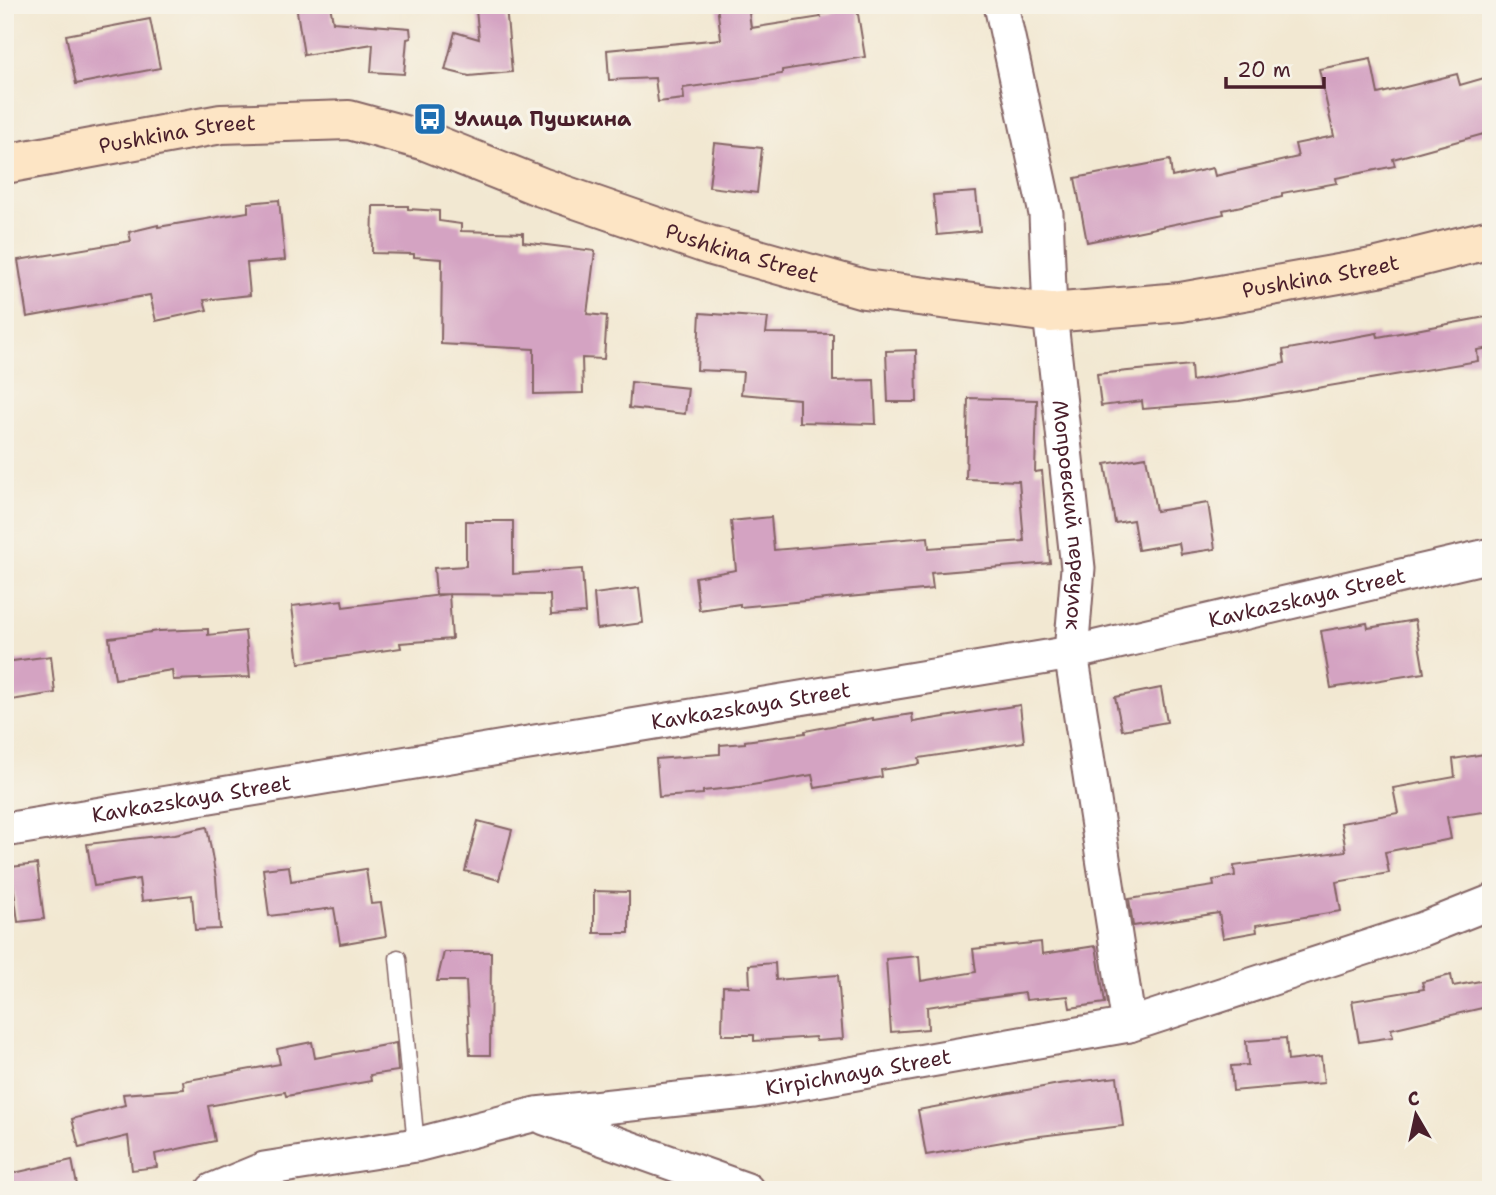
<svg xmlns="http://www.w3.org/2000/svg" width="1496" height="1195" font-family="'Shantell Sans',sans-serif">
<rect width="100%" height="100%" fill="#f7f3e8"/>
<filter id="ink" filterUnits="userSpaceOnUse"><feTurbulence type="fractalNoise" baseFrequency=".0143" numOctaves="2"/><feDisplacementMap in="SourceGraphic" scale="14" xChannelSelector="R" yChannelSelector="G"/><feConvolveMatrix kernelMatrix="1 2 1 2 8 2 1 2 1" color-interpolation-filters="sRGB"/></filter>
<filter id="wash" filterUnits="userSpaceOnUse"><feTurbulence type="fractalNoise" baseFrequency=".00686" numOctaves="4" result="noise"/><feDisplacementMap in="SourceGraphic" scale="28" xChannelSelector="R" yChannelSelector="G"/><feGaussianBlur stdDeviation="1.57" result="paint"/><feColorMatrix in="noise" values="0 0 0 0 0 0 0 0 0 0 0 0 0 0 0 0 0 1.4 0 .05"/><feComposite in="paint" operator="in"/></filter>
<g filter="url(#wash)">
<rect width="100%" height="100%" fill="#f2e8d2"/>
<g id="blocks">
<path fill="#d4a3c2" d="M296,5h34l3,17 77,6 1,10 -4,1 -3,35 -33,-2 2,-28 -69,11z
M717,5h31l3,23 70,-11 -1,-3 37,-6 8,49 -83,13v4l-99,14 1,11 -26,3 -3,-24 -46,2 -2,-30 114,-11z
M506,7l6,65 -43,4 -24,-6 10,-38 24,7 -3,-29z
M150,19l10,49 -84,16 -10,-49z
M1371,59l7,35 79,-20 3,11 31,-9v56l-98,27 2,7 -59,12 1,5 -55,10v4l-59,13 1,4 -137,28 -12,-64 95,-18 2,17 41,-9 2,8 83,-19 -3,-13 39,-8 -15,-67z
M714,143l48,5 -5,45 -48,-6z
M976,192l4,39 -43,4 -4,-40z
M279,200l6,60 -38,3 3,32 -46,5 3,10 -51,11 -6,-26 -123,22 -9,-57 113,-19 -2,-9 29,-7v2l90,-15v-9z
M373,206h35v3l31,2v10l22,3v7l62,2v9l72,9 -8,63 20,2 -3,43 -22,-1 1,35 -49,1v-45l-93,-5 1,-85 -28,-2v-3l-42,-1z
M700,313l68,5 -2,15 67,1v47l41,-1 2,44 -77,-2v-23l-58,-5 2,-22 -46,-2z
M1491,316v32l-14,2 1,11 -239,40 -96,8 -1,-8 -41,5 -4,-32 94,-9 1,16 93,-18 -2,-13 94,-17 1,4z
M916,350l1,52h-29l-2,-51z
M631,382l57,6 -3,26 -56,-6z
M968,398l69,2 -2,72 7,-1 8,92 -119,10 2,16 -193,18v-3l-41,6 -4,-33 41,-7 -5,-49 40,-4 3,33 154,-13 1,11 95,-7 -5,-60 -53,-2z
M1146,457l10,54 52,-8 7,46 -34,5 -2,-11 -41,7 -5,-30 -18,3 -10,-59z
M466,521h47v53l69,-5 3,44 -34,2 -1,-20 -114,-1 -2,-26 32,-2z
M639,588l4,35 -46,6 -3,-35z
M449,594l3,45 -52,4 1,5 -102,15 -7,-57 50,-6 1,7z
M1415,620l9,53 -93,15 -10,-57 46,-8 1,5z
M208,629v6l37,-4 5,46 -77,3 -1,-10 -57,9 -6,-41 50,-7z
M51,656l4,37 -50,8v-39z
M1161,688l6,34 -45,8 -7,-33z
M1020,705l4,37 -105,16 1,6 -39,6 1,7 -67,11 -3,-13 -72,12 -37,4v3l-44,3 -3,-38 64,-5v-9l25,-2v-2l60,-8v-2l68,-13v2l39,-6 1,8z
M1491,753v58l-44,6 4,22 -66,13 4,21 -53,9 5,29 -85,14 1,7 -34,6 -4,-25 -86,13 -4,-27 85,-13 -1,-6 22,-4 -1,-10 112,-15 -5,-28 57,-10 -5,-25 62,-11 -2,-18z
M478,821l34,9 -13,50 -34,-9z
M207,827l9,51 4,51 -25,1 -3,-35 -50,6 -3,-22 -45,7 -7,-42 88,-10z
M37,864l7,55 -26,3 -7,-55z
M289,866l2,15 75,-12 5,35 10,-1 5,33 -46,8 -6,-36 -65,8 -6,-47z
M594,891l35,1v41h-35z
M1041,942l1,12 54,-8 9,57 -35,5 -2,-12 -42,4 -1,-7 -72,10 -26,4 1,22 -37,3 -5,-73 33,-3 2,25 55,-9 -3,-23z
M444,952h47l-1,103h-20l-4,-74h-29z
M775,963l1,17 62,-5 5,64 -27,2 -1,-4 -61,4v-6h-32l1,-49 27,1 -1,-22z
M1451,975l2,11 38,-7v27l-100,23 2,8 -34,5 -7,-41 72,-12 -2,-7z
M1286,1038l2,23 33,-4 3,26 -91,8 -2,-25 17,-1 -2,-24z
M312,1042l3,16 81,-15 2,28 -28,4 1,6 -85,15 -1,-4 -77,14 7,35 -60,13 2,13 -25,3 -4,-34 -49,12 -7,-29 53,-14 -2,-11 61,-5 -1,-8 97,-17 -3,-15z
M1117,1077l6,49 -91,11 -106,18 -8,-45 141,-26z
M72,1160l6,30h-73v-15z"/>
</g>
</g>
<g filter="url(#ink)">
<use href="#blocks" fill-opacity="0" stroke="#856565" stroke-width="2"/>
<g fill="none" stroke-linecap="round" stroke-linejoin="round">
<defs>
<path id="service" d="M398,958l18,187"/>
<g id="minor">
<path id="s1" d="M1001,5l45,209 4,99 28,255 -7,85 58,372"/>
<path id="s2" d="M5,830l1066,-177 420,-98"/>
<path d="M545,1118l202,72"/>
<path id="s3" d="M213,1190l51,-21 152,-24 120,-31 218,-23 375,-66 294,-96 68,-27"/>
</g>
<g id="secondary">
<path id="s4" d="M5,164l216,-40 128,-4 77,21 115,46 168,58 155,44 186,24 131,-11 197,-35 113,-28"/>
</g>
</defs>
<use href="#service" stroke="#856565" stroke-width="19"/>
<use href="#minor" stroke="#856565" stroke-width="37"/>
<use href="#secondary" stroke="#856565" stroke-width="42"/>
<use href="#service" stroke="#fff" stroke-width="16"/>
<use href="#minor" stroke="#fff" stroke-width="33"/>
<use href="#secondary" stroke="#fde5c5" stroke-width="38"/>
</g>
</g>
<defs>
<symbol id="bus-square" viewBox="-11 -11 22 22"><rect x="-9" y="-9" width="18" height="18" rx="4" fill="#1f6fb2" stroke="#f7f3e8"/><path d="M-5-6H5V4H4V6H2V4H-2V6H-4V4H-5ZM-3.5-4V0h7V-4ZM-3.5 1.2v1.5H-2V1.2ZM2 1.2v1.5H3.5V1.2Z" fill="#fff"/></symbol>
</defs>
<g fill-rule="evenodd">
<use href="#bus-square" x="411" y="100" width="38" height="38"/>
</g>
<g text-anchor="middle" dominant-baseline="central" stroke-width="7" stroke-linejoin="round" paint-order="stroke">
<g font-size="21" font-weight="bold" fill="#4a1f2b" stroke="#f7f3e8" text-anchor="start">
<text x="454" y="119">Улица Пушкина</text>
</g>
<g font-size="21" fill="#4a1f2b" stroke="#f7f3e8">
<text stroke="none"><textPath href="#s4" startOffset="175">Pushkina Street</textPath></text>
<text stroke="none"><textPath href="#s4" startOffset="763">Pushkina Street</textPath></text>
<text stroke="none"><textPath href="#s4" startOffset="1351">Pushkina Street</textPath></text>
<text stroke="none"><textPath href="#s1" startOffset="516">Мопровский переулок</textPath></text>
<text stroke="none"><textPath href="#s2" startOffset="1323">Kavkazskaya Street</textPath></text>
<text stroke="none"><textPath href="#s2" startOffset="756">Kavkazskaya Street</textPath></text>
<text stroke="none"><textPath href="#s2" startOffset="189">Kavkazskaya Street</textPath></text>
<text stroke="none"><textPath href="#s3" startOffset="658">Kirpichnaya Street</textPath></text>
</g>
</g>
<rect width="1496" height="1195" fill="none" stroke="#f7f3e8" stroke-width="28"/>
<g transform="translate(1416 1115) rotate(351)" stroke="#f7f3e8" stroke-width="5" paint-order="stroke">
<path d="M0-5L12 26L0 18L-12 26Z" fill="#4a1f2b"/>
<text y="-10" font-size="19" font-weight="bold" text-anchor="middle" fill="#4a1f2b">С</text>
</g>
<path d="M1226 77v10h98v-10" fill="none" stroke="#4a1f2b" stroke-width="3.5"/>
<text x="1237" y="77" font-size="21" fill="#4a1f2b" stroke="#f7f3e8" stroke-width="5" paint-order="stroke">20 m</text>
</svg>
